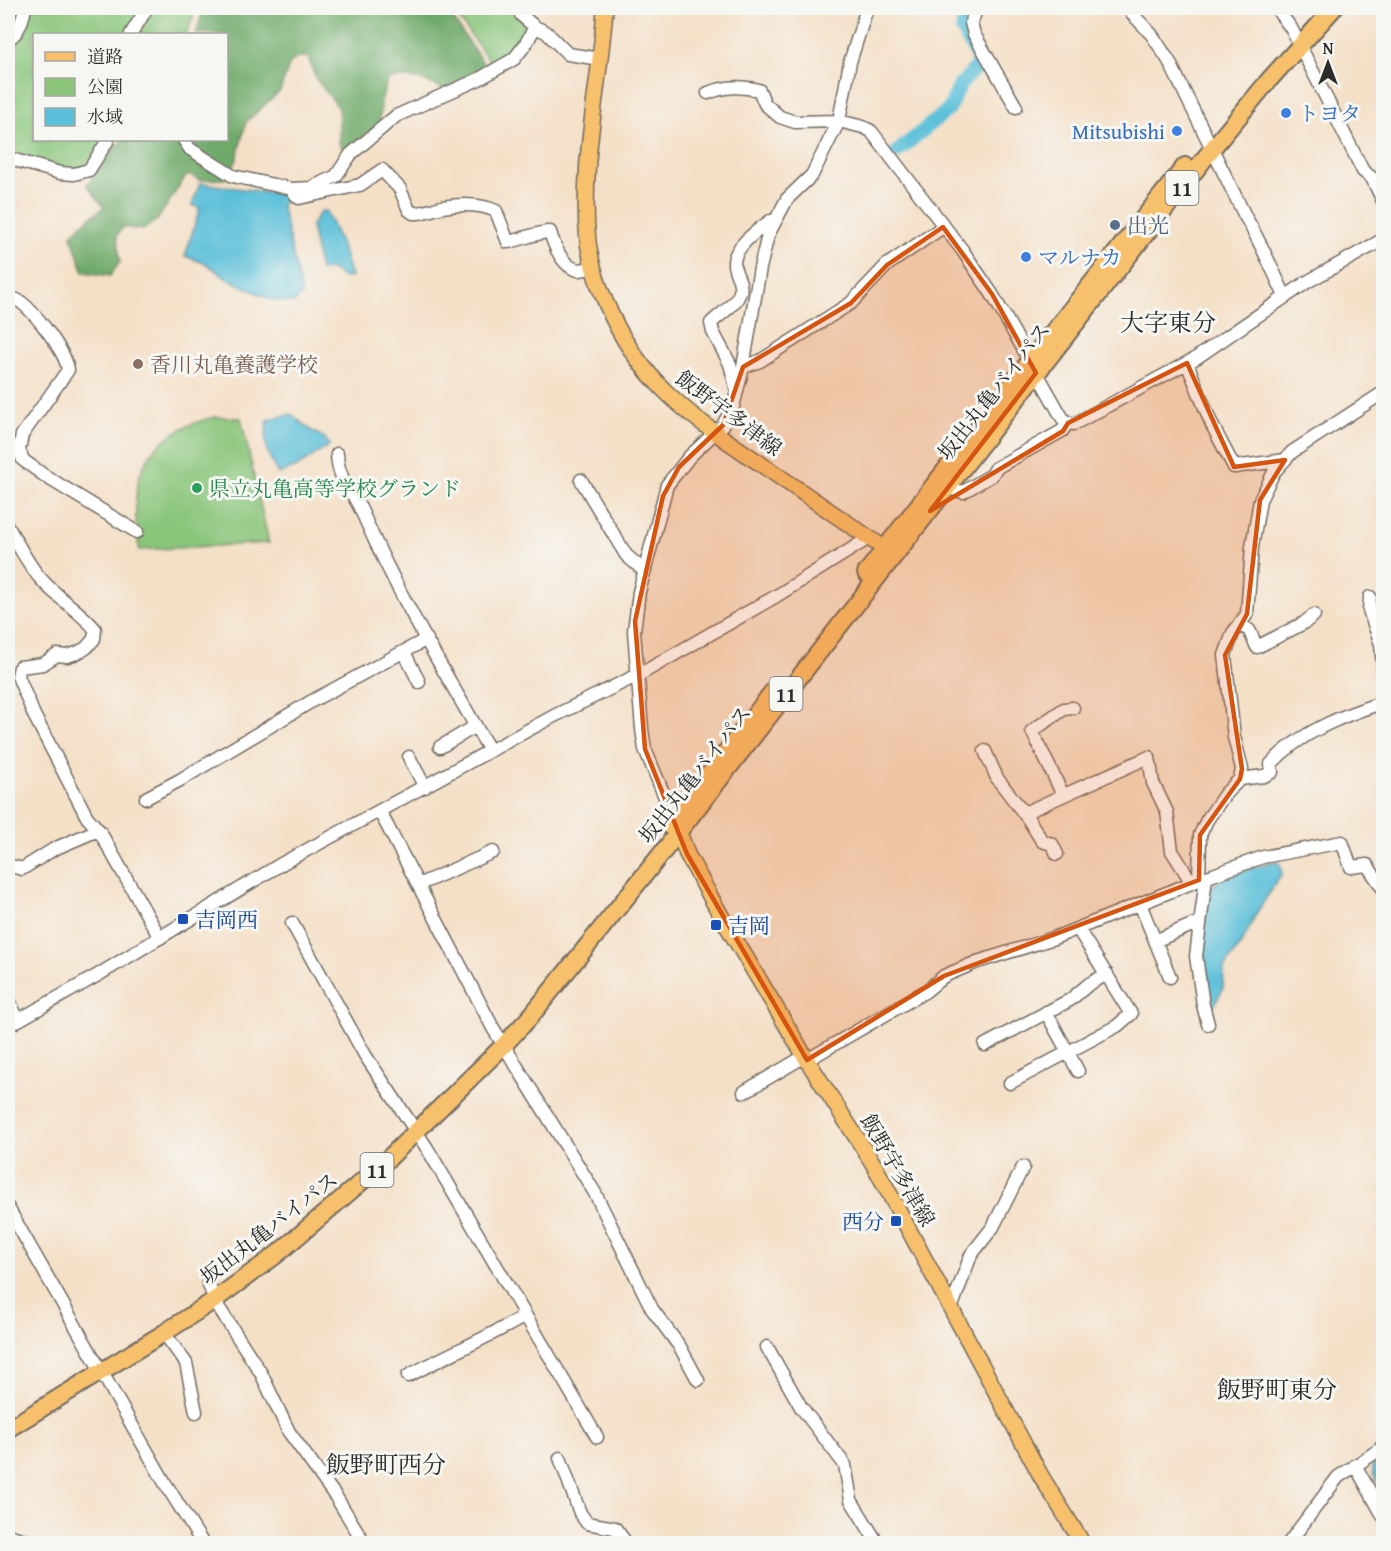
<svg xmlns="http://www.w3.org/2000/svg" width="1391" height="1551" font-family="'Gentium Book Plus','Noto Serif JP',serif">
<rect width="100%" height="100%" fill="#f6f6f2"/>
<filter id="ink" filterUnits="userSpaceOnUse"><feTurbulence type="fractalNoise" baseFrequency=".0167" numOctaves="2"/><feDisplacementMap in="SourceGraphic" scale="12" xChannelSelector="R" yChannelSelector="G"/><feConvolveMatrix kernelMatrix="1 2 1 2 8 2 1 2 1" color-interpolation-filters="sRGB"/></filter>
<filter id="wash" filterUnits="userSpaceOnUse"><feTurbulence type="fractalNoise" baseFrequency=".008" numOctaves="4" result="noise"/><feDisplacementMap in="SourceGraphic" scale="24" xChannelSelector="R" yChannelSelector="G"/><feGaussianBlur stdDeviation="1.35" result="paint"/><feColorMatrix in="noise" values="0 0 0 0 0 0 0 0 0 0 0 0 0 0 0 0 0 1.4 0 .05"/><feComposite in="paint" operator="in"/></filter>
<g filter="url(#wash)">
<rect width="100%" height="100%" fill="#f4e0c7"/>
<path fill="#8ac57a" stroke="#5a7852" stroke-width="1.5" d="M21,8h175l-9,26h-153v106h78l-26,35 -78,-12v-128l6,-5z
M465,8h48l17,20 -17,28 -19,11 -36,-50z
M214,417l27,1 28,125 -130,7c-2,-23 -7,-52 1,-75 11,-34 42,-50 74,-58z"/>
<path fill="#6faa6a" stroke="#4d6a4a" stroke-width="1.5" d="M204,8h254l-5,11 34,50 -43,21c-20,-12 -34,-14 -56,-11l-7,22 -1,21 -35,31 -6,-11v-34l-23,-29 -8,-22h-10l-8,6 -10,28 -34,31 -10,40 -11,17 -26,1 -8,-5 -6,2 -27,42 -15,11 -20,-3 -6,8 3,27 -10,14 -26,-4 -13,-36 12,-13 21,-16 -17,-22 34,-45h15l16,7 17,-7h57v-106h-30z"/>
<path fill="#5bc0d9" stroke="#437682" stroke-width="1.5" d="M200,183l65,9h19l2,9 -5,2 21,92 -9,8 -21,-3 -46,-22 -19,-14 -22,-8 15,-48 -8,-3z
M321,211h5l16,36 9,30 -6,1 -16,-9 -9,2 -9,-45z
M291,414l21,17 13,7 4,7 -32,22 -19,7c-12,-22 -15,-29 -10,-54z
M1274,861l6,3 2,9 -26,41 -13,27 -19,27 -1,20 -9,18h-6l-7,-51 7,-60 4,-9 11,-8z
M1383,1456v40l-10,-23 -1,-8z"/>
<g fill="none" stroke-linecap="round" stroke-linejoin="round">
<path stroke="#5bc0d9" stroke-width="2" d="M8,1542l5,2"/>
<path stroke="#5bc0d9" stroke-width="14" d="M897,152l52,-43 11,-24 18,-20 -1,-9 -15,-27 7,-21"/>
</g>
</g>
<g filter="url(#ink)">
<g fill="none" stroke-linecap="round" stroke-linejoin="round">
<defs>
<path id="minor" d="M977,8l-6,15 3,11 42,73
M1127,8l25,27 17,26 76,155c15,25 27,53 40,80
M1276,8l15,20 72,143 9,7 12,25
M521,15l14,12 11,5 22,22 32,5
M131,34l16,-26
M8,39c11,-5 15,-20 17,-31
M708,93c18,-7 33,-7 51,-3l6,14 15,13 15,5 44,-1 24,6 8,4 92,120 29,43 71,125 4,3 7,2 122,-66 111,-76 77,-43
M184,140l6,9 43,27 59,13 19,-1 25,-12 15,-22 45,-38 83,-37 35,-20 11,-14 10,-18
M8,158l52,15 14,1 15,-4 19,-30
M292,189l3,5 4,4 61,-13 22,-15 18,19 9,21 4,3c10,1 19,-4 29,-6 18,-3 37,-4 54,4l12,31c14,-2 28,-10 42,-10 4,13 12,35 28,38 4,0 11,-2 15,-2
M8,296c4,2 9,4 13,6 15,12 45,50 47,68l-46,65 -3,15 4,10 22,16 92,56
M1187,363l25,62 22,42 51,-7
M743,367l17,-6 91,-58 36,-38 56,-38
M737,391l-7,-27 -17,-32 -2,-9c9,-9 26,-19 29,-31 3,-10 -6,-19 -6,-28 -1,-17 24,-34 36,-43h4
M337,454c1,27 15,35 25,58 36,83 83,161 128,239
M581,480l45,75 18,16
M947,488l16,4 29,-17 4,-7 66,-37 6,-8
M8,527c10,17 19,36 32,51 17,20 39,32 55,51l-1,10 -8,9 -9,5 -10,3 -10,-1 -14,9 -23,3 -2,9 16,39 53,102 13,15 60,106
M1370,597l-1,13 12,34 3,33
M1240,625l9,5 8,17 47,-24 10,-8
M404,652l15,30
M440,747l36,-21
M985,751l12,27 32,42 13,21 10,3 5,10
M409,757l16,30
M1240,779l24,-3 8,-4 -1,-8c29,-32 73,-49 113,-62
M1063,795l-31,-64 32,-22 9,-1
M146,798l34,-18 132,-79 115,-62
M380,812l113,216 102,165 57,116 28,38 18,33
M1024,813l125,-56 4,26 14,29 5,39 20,32
M674,819l-29,-70 -3,-20 -8,-98 5,-39 28,-107 23,-29 33,-31 10,-18 10,-40 17,-99 8,-33 19,-36 25,-24 27,-54 11,-59 17,-54
M8,865l14,4 32,-20 44,-19
M1206,878l-10,78 7,49 5,19
M1199,880l1,-45 7,-15 18,-26 15,-15 2,-10 -8,-32 -9,-82 8,-22 14,-19 5,-67 8,-47 14,-28 18,-20 92,-60
M418,885l75,-33
M1140,904l30,73
M292,923l73,132 62,93 170,289
M1155,941l37,-16
M8,998l10,22
M1046,1012l32,59
M8,1026l90,-51 185,-112 271,-147 90,-44 134,-77 91,-57
M985,1045l85,-45 19,-16 18,-10
M807,1060l119,-69 18,-15 33,-14 77,-24 145,-58 64,-23 79,-15 9,25 16,-2 17,25
M1010,1083l107,-57 14,-12 -53,-85
M744,1092l61,-36
M8,1208l157,275 38,61
M208,1283l9,22 44,68 28,59 47,65 29,47
M951,1309l20,-54 22,-28 30,-60
M164,1333l22,30 10,49
M767,1347l34,60 44,58 6,35 27,44
M408,1376c39,-21 79,-38 117,-60
M560,1458l20,55 7,10 28,5 12,16
M1355,1465l29,52
M8,1535l29,9
M1288,1544l50,-67 41,-27 5,-6"/>
<path id="major" d="M605,8c-5,77 -25,156 -17,234 3,21 9,41 18,61 34,83 93,119 165,168 41,28 82,56 123,84
M675,822l12,32 33,60 87,146 67,105 167,311 42,68"/>
<path id="highway" d="M866,573l163,-211 156,-196
M669,826l105,-136
M8,1429l156,-96 52,-34 60,-44 112,-96 115,-113 27,-29 132,-164 550,-704 57,-69 65,-72"/>
</defs>
<use href="#minor" stroke="#716a62" stroke-width="15"/>
<use href="#major" stroke="#716a62" stroke-width="18"/>
<use href="#highway" stroke="#716a62" stroke-width="20"/>
<use href="#minor" stroke="#fff" stroke-width="12"/>
<use href="#major" stroke="#f7c06c" stroke-width="15"/>
<use href="#highway" stroke="#f7c06c" stroke-width="16"/>
</g>
</g>
<path fill="#d5540f" fill-opacity="0.2" stroke="#d5540f" stroke-width="4.5" stroke-linejoin="round" d="M943,227l49,67 44,79 -106,138 133,-80 5,-8 119,-60 47,104 51,-7 -25,40 -13,114 -22,41 17,114 -2,10 -40,56 -1,45 -255,96 -137,84 -120,-206 -42,-105 -10,-128 28,-125 16,-29 44,-42 20,-58 108,-64 36,-38z"/>
<g fill="#3f7fe0" stroke="#f6f6f2" stroke-width="2">
<circle cx="1286" cy="113" r="6"/>
<circle cx="1177" cy="131" r="6"/>
<circle cx="1026" cy="257" r="6"/>
</g>
<circle fill="#5c6f8a" stroke="#f6f6f2" stroke-width="2" cx="1115" cy="225" r="6"/>
<circle fill="#8d6e63" stroke="#f6f6f2" stroke-width="2" cx="138" cy="364" r="6"/>
<circle fill="#2e9e5b" stroke="#f6f6f2" stroke-width="2" cx="197" cy="488" r="6"/>
<g fill="#1a4fb4" stroke="#f6f6f2" stroke-width="2">
<rect x="177" y="913" width="12" height="12" rx="3"/>
<rect x="710" y="919" width="12" height="12" rx="3"/>
<rect x="890" y="1215" width="12" height="12" rx="3"/>
</g>
<g text-anchor="middle" dominant-baseline="central" stroke-width="6" stroke-linejoin="round" paint-order="stroke">
<g fill="#f6f6f2" stroke="#686867" stroke-width="1.5">
<rect x="1165.5" y="171" width="33" height="34" rx="4.5"/>
<rect x="769.5" y="677" width="33" height="34" rx="4.5"/>
<rect x="360.5" y="1153" width="33" height="34" rx="4.5"/>
</g>
<g font-size="20" font-weight="bold" fill="#2b2b2b">
<text x="1182" y="188">11</text>
<text x="786" y="694">11</text>
<text x="377" y="1170">11</text>
</g>
<g font-size="21" fill="#366cbe" stroke="#f6f6f2" text-anchor="start">
<text x="1298" y="113">トヨタ</text>
<text x="1165" y="131" text-anchor="end">Mitsubishi</text>
<text x="1038" y="257">マルナカ</text>
</g>
<g font-size="21" fill="#4e5e75" stroke="#f6f6f2" text-anchor="start">
<text x="1127" y="225">出光</text>
</g>
<g font-size="21" fill="#785e54" stroke="#f6f6f2" text-anchor="start">
<text x="150" y="364">香川丸亀養護学校</text>
</g>
<g font-size="21" fill="#2b2b2b" stroke="#f6f6f2">
<text transform="translate(994 391) rotate(-52)">坂出丸亀バイパス</text>
<text transform="translate(729 413) rotate(37)">飯野宇多津線</text>
<text transform="translate(695 774) rotate(-52)">坂出丸亀バイパス</text>
<text transform="translate(898 1170) rotate(60)">飯野宇多津線</text>
<text transform="translate(269 1228) rotate(-38)">坂出丸亀バイパス</text>
</g>
<g font-size="21" fill="#27864d" stroke="#f6f6f2" text-anchor="start">
<text x="209" y="488">県立丸亀高等学校グランド</text>
</g>
<g font-size="21" fill="#164399" stroke="#f6f6f2" text-anchor="start">
<text x="195" y="919">吉岡西</text>
<text x="728" y="925">吉岡</text>
<text x="884" y="1221" text-anchor="end">西分</text>
</g>
<g font-size="24" fill="#2b2b2b" stroke="#f6f6f2">
<text x="1168" y="322">大字東分</text>
<text x="1277" y="1389">飯野町東分</text>
<text x="386" y="1464">飯野町西分</text>
</g>
</g>
<rect width="1391" height="1551" fill="none" stroke="#f6f6f2" stroke-width="30"/>
<rect x="33" y="33" width="195" height="108" fill="#f6f6f2" stroke="#a5a5a2" stroke-width="1.5"/>
<rect x="45" y="52" width="30" height="9" fill="#f7c06c" stroke="#a5a5a2" stroke-width="1.5"/>
<text x="87" y="63" font-size="18" fill="#2b2b2b">道路</text>
<rect x="45" y="78" width="30" height="18" fill="#8ac57a" stroke="#a5a5a2" stroke-width="1.5"/>
<text x="87" y="93" font-size="18" fill="#2b2b2b">公園</text>
<rect x="45" y="108" width="30" height="18" fill="#5bc0d9" stroke="#a5a5a2" stroke-width="1.5"/>
<text x="87" y="123" font-size="18" fill="#2b2b2b">水域</text>
<g transform="translate(1328 63)" stroke="#f6f6f2" stroke-width="4.5" paint-order="stroke">
<path d="M0-4.5L10 22L0 15L-10 22Z" fill="#2b2b2b"/>
<text y="-9" font-size="16" font-weight="bold" text-anchor="middle" fill="#2b2b2b">N</text>
</g>
</svg>
